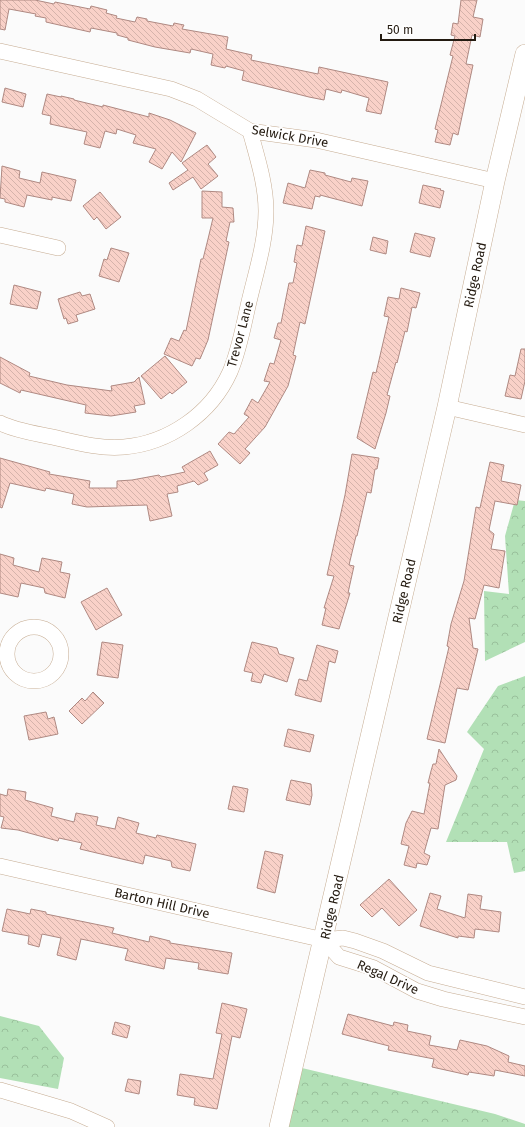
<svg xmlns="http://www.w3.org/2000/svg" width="525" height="1127" font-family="'Fira Sans',sans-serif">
<defs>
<pattern id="forest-crowns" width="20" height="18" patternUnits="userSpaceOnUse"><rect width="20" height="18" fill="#b2e0b6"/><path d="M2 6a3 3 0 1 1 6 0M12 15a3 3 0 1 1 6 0" fill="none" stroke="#99c09b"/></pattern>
<pattern id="building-back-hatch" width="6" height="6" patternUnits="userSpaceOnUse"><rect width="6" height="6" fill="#f9d1c8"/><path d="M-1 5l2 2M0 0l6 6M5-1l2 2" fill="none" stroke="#d5b3ab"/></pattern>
</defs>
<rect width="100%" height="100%" fill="#fbfbfb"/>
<path fill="url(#forest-crowns)" d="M515,500l10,1v141l-40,19 -1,-70 25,3 -4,-58z
M525,676v195l-11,2 -7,-31h-61l38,-93 -17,-17 31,-46z
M0,1016l39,10 25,32 -6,31 -58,-11z
M302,1068l193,46 30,10v3h-237z"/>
<path fill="url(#building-back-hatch)" stroke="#af8982" d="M0,0h35l19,4 1,-2 35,7 1,-3 16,4 -1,3 11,3 -1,2 19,4 2,-5 10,2v2l26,5 1,-3 10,2 -2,4 46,8 -2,12 26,6 -1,5 67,14 1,-7 69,15 -7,32 -15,-3 3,-13 -27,-8 -1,3 -15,-4 -2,11 -15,-3 -67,-17 2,-9 -18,-5 -1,2 -14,-3 2,-11 -22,-5 -1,4 -35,-6 -27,-7v-2l-11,-3v-2l-26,-5 -1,4 -44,-10v-4l-11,-2 1,-2 -27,-5 -4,21 -5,-1z
M461,0h16l-4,17 10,2 -3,18 -8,-2 -6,29 7,1 -15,70 -5,-2 -3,12 -15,-3 3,-12 -3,-1 18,-73 -3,-1 5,-19 -4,-1 2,-12 5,1z
M5,88l21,6 -3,13 -21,-5z
M47,94l14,3v-1l13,3v1l29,7v-2l46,12v-4l21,7 26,13 -15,29 -9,-10 -10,17 -13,-7 7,-13 -23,-6 3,-8 -19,-6 -1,5 -11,-3 -5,17 -16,-4 3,-12 -37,-8 1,-8 -9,-2z
M207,145l9,12 -8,7 10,12 -17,13 -8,-12 -20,13 -4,-7 19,-13 -6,-7z
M2,166l18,5 -1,7 21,5 2,-11 34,8 -5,21 -19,-4v3l-25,-5 -3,12 -19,-5v-3l-5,-1z
M310,170l15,3v2l26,7 1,-4 16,3 -6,25 -42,-11v2l-5,-1 -3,13 -29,-6 5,-20 17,5z
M423,185l18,4 -1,1 4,1 -4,17 -21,-5z
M202,191l20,1v15l11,1 1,14h-4l-4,19 3,1 -21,98 -8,19 -4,-1 -4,8 -28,-12 7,-16 8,3 5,-11 2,1 15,-72h2l5,-20 5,-21h-11z
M100,192l21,25 -15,12 -9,-12 -3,3 -11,-14z
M306,226l19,5 -20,93 -5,-2 -7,33 3,1 -8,30 -23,41 -20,22 5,4 -10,11 -22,-20 11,-12 5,2 15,-17 -5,-3 8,-15 6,4 12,-21 -6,-1 6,-18 4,1 7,-24 -7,-2 4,-15h3l8,-40h4l4,-20 -3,-1 3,-17 5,1z
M415,233l20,5 -5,19 -20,-5z
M373,237l15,4 -2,13 -16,-4z
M111,248l18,5 -10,29 -20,-6 5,-17 3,1z
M14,285l27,7 -4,17 -27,-5z
M401,288l19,5 -4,15 -4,-1 -5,25 -2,-1 -8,32 -1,-1 -9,33 3,1 -4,17 -11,36 -18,-11 16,-66 3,1 13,-56 -5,-1 4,-19 11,2z
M80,292l2,4 8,-2 5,15 -19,6 2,6 -10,3 -2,-6 -2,1 -6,-20z
M521,349h4v32l-4,18 -16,-3 5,-21 5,1z
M165,356l22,26 -15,12 -2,-2 -9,7 -20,-23z
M0,357l30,16 -1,3 38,9 45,6 -1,-5 23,-4 5,-5 6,27 -11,2 2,6 -25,4 -26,-3 1,-8 -65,-15 -1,3 -20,-10z
M210,451l8,14 -14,8 4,7 -10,5 -4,-4 -17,5 1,6 -11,2 5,22 -22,5 -3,-16 -60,2 -15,-3 2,-10 -28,-6 -1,3 -35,-8 -8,25 -2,-1v-49l50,14 -1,2 41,7 -1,7h28v-7l15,-1 27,-5 2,2 24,-5 -3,-5z
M352,454l27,4 -2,11h-2l-4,24 -4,-1 -10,44h-1l-7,29 5,1 -6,27h2l-11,36 -17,-4 4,-17h-2l10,-32 -7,-1 18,-80z
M490,462l14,3 -3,16 20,4 -4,20 -22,-4 -6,29 5,4 -3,15 14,2 -6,37 -15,-3 -9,34 -6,-1 4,30 5,1 -10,41 -11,-2 -12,55 -18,-4 22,-92 -2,-1 4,-22 13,-43 12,-74 4,1z
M0,554l14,4 -1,7 26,7 3,-14 20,4 -2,10 10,2 -5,24 -20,-5 -1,-5 -23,-5 -3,14 -18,-4z
M107,588l15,27 -26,15 -15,-28z
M102,642l21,3 -5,33 -21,-3z
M252,642l25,6 2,6 15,4 -7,24 -23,-8 -3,9 -10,-2 2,-8 -9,-2z
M317,645l21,6 -3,12 -6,-2 -8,41 -26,-7 4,-16 8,2z
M93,692l11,11 -22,21 -13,-13 13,-13 3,3z
M46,712l2,7 6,-2 4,17 -29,6 -5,-24z
M288,729l26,6 -4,17 -26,-6z
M439,749l18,27 -1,4 -11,5 -7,44 -7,-1 -7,25 6,3 -3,9 -10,-2 -1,5 -12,-3 5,-19 -8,-2 5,-21 6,-12 12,3 6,-31h-2l3,-12 2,-7h3z
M291,780l20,4 1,11 -2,10 -24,-5z
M233,786l15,3 -4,23 -16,-3z
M8,789l18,3 -1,8 28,8 -2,8 23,6 2,-9 22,4 -2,8 19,4 3,-12 21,6 -3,10 20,5 1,-3 39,9 -6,27 -18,-4 -1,-6 -26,-6 -2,9 -63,-15 2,-6 -23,-5 -1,3 -40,-11 -17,-2 3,-11 -4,-1v-22l7,2z
M265,851l18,4 -8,38 -18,-5z
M389,879l28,31 -18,16 -17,-18 -10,9 -12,-12z
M430,893l11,3 -4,13 28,9 3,-24 14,2 -2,13 21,3 -2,20 -24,-3 -1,9 -16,-2v2l-38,-12z
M7,909l23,5 1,-5 15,3v2l68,14 -2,5 37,9 1,-6 20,5v2l62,10 -4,21 -30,-5 1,-6 -33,-5 -2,11 -39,-9 3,-11 -47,-10 -5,21 -19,-5 4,-17 -19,-4 -3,13 -11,-3 1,-8 -27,-5z
M222,1003l25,6 -7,29 -8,-2 -15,73 -23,-4 1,-7 -18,-3 3,-21 33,5 9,-45 -6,-1z
M348,1014l45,12 1,-4 14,3 -1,6 24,5 -2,9 28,5 3,-10 27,6 22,10 -1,6 17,4v10l-30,-6 -1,6 -25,-4 -1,3 -36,-8 2,-8 -46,-9 1,-4 -47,-12z
M115,1022l15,4 -3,12 -15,-4z
M128,1079l13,2 -2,13 -14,-3z"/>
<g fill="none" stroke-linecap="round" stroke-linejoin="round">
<defs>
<path id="minor" d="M0,51l171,38 26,10 53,32 66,9 179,41
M0,235l58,13
M447,407l78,18
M0,423c18,9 41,11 61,16 21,5 42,10 63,8 45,-4 87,-33 106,-75 9,-21 13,-44 18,-66 7,-31 18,-63 18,-95 0,-27 -9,-54 -16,-80
M7 654a27 27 0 1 1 54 0a27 27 0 1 1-54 0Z
M0,866l324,74 19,-2 12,3 28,10 45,22 97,24
M324,940l15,17 35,11 43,23 26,8 82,18
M0,1090l71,21 36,16"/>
<path id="major" d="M279,1127l168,-720 48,-226 30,-127"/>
</defs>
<use href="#minor" stroke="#c6ac92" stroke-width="16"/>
<use href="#major" stroke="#c6ac92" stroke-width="20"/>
<use href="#minor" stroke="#fff" stroke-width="15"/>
<use href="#major" stroke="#fff" stroke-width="19"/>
</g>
<g text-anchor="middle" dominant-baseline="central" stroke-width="4" stroke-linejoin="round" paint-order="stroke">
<g font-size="13" fill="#231a10" stroke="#fff">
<text transform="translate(290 136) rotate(10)">Selwick Drive</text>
<text transform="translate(475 275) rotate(-78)">Ridge Road</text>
<text transform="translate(240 334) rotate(-75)">Trevor Lane</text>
<text transform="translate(404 591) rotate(-77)">Ridge Road</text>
<text transform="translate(162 903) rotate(13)">Barton Hill Drive</text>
<text transform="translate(332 907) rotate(-77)">Ridge Road</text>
<text transform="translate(388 977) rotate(24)">Regal Drive</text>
</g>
</g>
<path d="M381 34v6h94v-6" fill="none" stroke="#231a10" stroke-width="2"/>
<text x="387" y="34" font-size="12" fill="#231a10" stroke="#ffffff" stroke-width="3" paint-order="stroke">50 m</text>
</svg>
